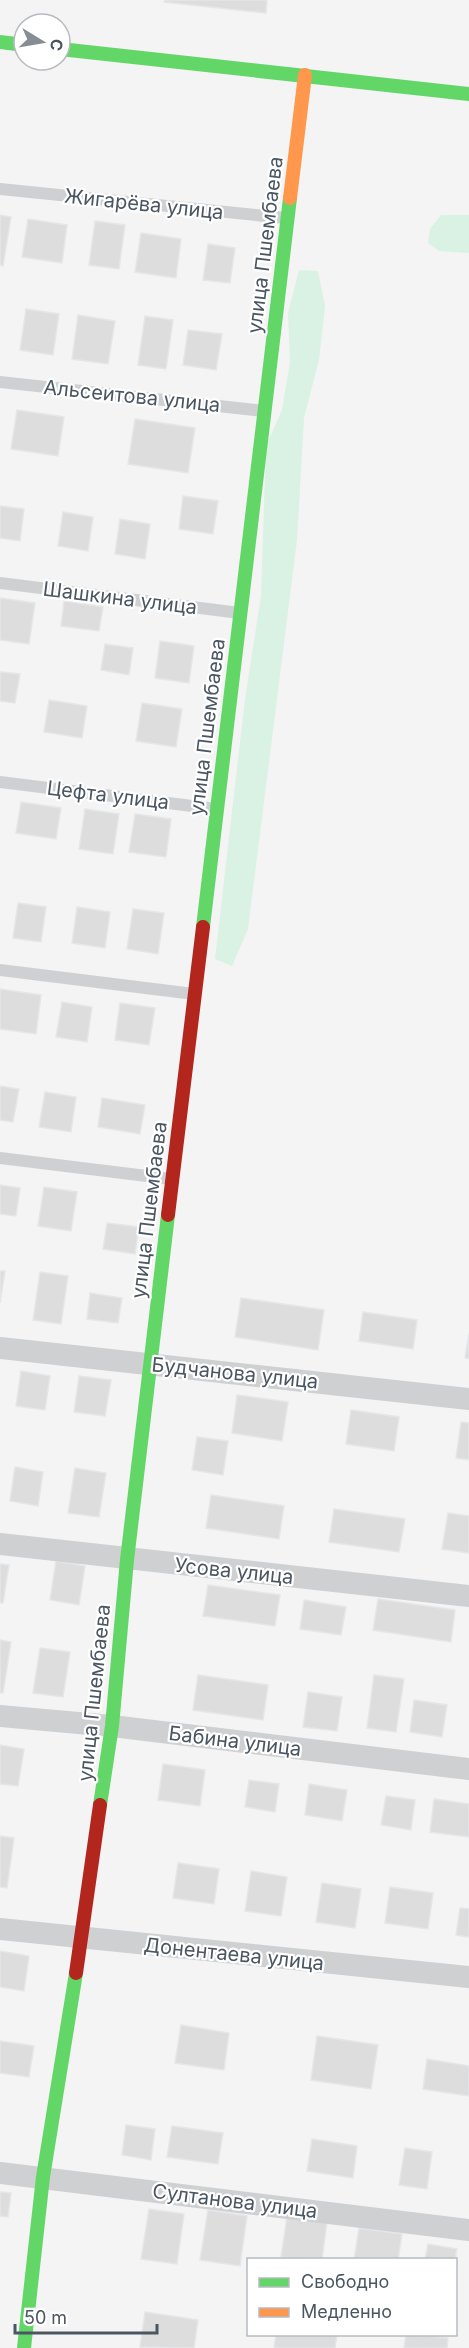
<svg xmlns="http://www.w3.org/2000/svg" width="469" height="2348" font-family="Inter,sans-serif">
<rect width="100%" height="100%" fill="#f4f4f4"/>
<path fill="#d9f2e3" d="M441,215h28v38l-30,-2 -11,-8 2,-14z
M299,270l19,1 7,35 -6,54 -15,58 -7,122 -49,389 -16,37 -17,-7 30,-260 16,-103 5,-150 16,-36 8,-48 -2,-49z"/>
<path fill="#ddddde" stroke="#e5e6e7" stroke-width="1.5" d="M165,0h102l-1,13 -102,-11z
M0,215l11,2 -8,49 -3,-1z
M28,219l39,6 -5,38 -40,-6z
M95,221l30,4 -6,44 -30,-4z
M141,233l40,6 -5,39 -41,-6z
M208,244l27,4 -5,35 -27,-3z
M26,309l33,5 -6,41 -33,-5z
M78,315l37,6 -7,43 -36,-5z
M145,316l28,4 -7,49 -28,-4z
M188,330l34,4 -6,36 -33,-5z
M17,410l47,7 -6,39 -47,-7z
M135,419l60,9 -7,45 -60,-9z
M183,496l35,5 -5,33 -34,-5z
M0,506l24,3 -4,32 -20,-3z
M63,512l30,5 -5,34 -30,-5z
M120,519l30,5 -5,35 -30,-5z
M0,598l35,5 -6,41 -29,-4z
M64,601l39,6 -4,24 -38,-5z
M160,641l34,5 -5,37 -34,-5z
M105,644l28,4 -4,27 -28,-5z
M0,672l20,2 -5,29 -15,-2z
M49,700l38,6 -5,32 -38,-6z
M142,703l40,6 -6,38 -40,-6z
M21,802l40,6 -5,31 -40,-6z
M85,809l34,5 -6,40 -34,-5z
M135,814l36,5 -5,38 -37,-5z
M18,903l28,4 -5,35 -28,-4z
M77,907l33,5 -5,36 -33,-5z
M133,909l31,4 -6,41 -31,-5z
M0,989l41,6 -5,39 -36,-5z
M62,1002l30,5 -5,35 -31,-5z
M120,1003l35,5 -6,37 -34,-5z
M0,1086l19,3 -6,33 -13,-2z
M45,1092l31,5 -5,35 -32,-5z
M102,1098l43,7 -5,29 -42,-7z
M0,1185l20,3 -4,28 -16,-2z
M44,1187l33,5 -6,39 -33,-5z
M107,1223l32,4 -4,27 -32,-5z
M0,1271h5l-5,32z
M40,1272l28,4 -7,48 -28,-4z
M90,1293l32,5 -4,25 -31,-4z
M241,1298l83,12 -6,40 -83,-13z
M363,1312l54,8 -4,29 -54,-8z
M469,1333v26l-4,-1z
M21,1371l29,5 -5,34 -29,-4z
M79,1376l32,4 -6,36 -31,-4z
M237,1395l51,7 -6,39 -50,-8z
M351,1410l48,7 -5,34 -48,-7z
M461,1422l8,1v37l-13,-2z
M197,1437l31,4 -5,34 -31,-5z
M15,1467l28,5 -5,34 -28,-5z
M75,1468l31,5 -7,44 -31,-4z
M211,1495l73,11 -5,33 -73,-11z
M334,1509l71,10 -6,33 -70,-10z
M448,1513l21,3v37l-27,-4z
M56,1561l29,5 -6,39 -29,-5z
M0,1564l9,1 -6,38h-3z
M208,1585l72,10 -5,31 -72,-10z
M378,1599l77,11 -4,32 -78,-12z
M304,1600l42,7 -5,28 -41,-6z
M0,1640l11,2 -8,51h-3z
M40,1648l30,4 -7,45 -30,-4z
M198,1675l70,10 -5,35 -70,-10z
M374,1675l30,4 -8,53 -29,-4z
M308,1692l34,5 -5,34 -34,-4z
M414,1700l33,5 -5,32 -32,-5z
M0,1745l24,4 -6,37 -18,-2z
M163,1764l42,6 -5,36 -42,-6z
M249,1780l30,4 -4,28 -30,-5z
M309,1784l38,6 -5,31 -37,-6z
M386,1796l29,4 -4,30 -30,-5z
M434,1799l35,5v33l-39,-5z
M0,1836l14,2 -7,50 -7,-1z
M178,1863l41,6 -5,35 -41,-6z
M251,1871l36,6 -6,39 -36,-5z
M322,1883l39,6 -6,39 -39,-6z
M390,1887l43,6 -5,36 -43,-6z
M460,1908l9,1v28l-13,-2z
M0,1951l29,5 -5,35 -24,-4z
M181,2025l48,8 -5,37 -49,-7z
M317,2036l61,9 -7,44 -60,-9z
M0,2041l34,5 -5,31 -29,-4z
M427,2059l42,7v30l-46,-7z
M126,2125l29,4 -4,31 -29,-5z
M172,2126l51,7 -5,31 -51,-7z
M312,2139l45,7 -4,32 -46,-7z
M405,2148l27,4 -5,37 -28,-4z
M0,2192l11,1 -3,24 -8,-1z
M149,2209l35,5 -7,50 -36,-5z
M208,2210l39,6 -7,50 -40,-6z
M287,2217l40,5 -5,38 -41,-3z
M359,2228l43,6 -4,26h-44z
M428,2244l29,5 -2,11h-30z
M145,2312l53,8 -4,28 -54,-1z
M276,2334h58l3,1 -2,13h-61z
M406,2334l42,4 -1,10h-43z"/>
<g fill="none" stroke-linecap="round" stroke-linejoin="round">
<path stroke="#ced0d2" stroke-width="12" d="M0,189l285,29
M0,382l264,29
M0,583l240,30
M0,782l216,27
M0,970l194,24
M0,1158l171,21"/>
<path stroke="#ced0d2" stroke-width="22" d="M0,1348l469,51
M0,1544l469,52
M0,1716l112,10 357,43
M0,1929l469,48
M0,2173l469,57"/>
<path stroke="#63d668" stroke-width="14" d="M0,42l24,3
M60,49l409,45
M203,927l87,-729
M100,1805l12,-79 15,-166 41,-345
M24,2348l19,-171 33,-204"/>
<path stroke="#ff974d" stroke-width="14" d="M290,198l15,-123"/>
<path stroke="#b3261e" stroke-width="14" d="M168,1215l35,-288
M76,1973l24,-168"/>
</g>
<g text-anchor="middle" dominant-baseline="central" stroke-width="4.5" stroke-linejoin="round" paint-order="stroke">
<g font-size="20" fill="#4a5661" stroke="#fff">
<text transform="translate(144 204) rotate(6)">Жигарёва улица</text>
<text transform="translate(265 245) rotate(-83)">улица Пшембаева</text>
<text transform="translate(132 396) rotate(6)">Альсеитова улица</text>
<text transform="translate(120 598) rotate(7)">Шашкина улица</text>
<text transform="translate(207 727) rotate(-83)">улица Пшембаева</text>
<text transform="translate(108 795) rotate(7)">Цефта улица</text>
<text transform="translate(149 1210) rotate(-83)">улица Пшембаева</text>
<text transform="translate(235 1373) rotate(6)">Будчанова улица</text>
<text transform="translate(234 1571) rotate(6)">Усова улица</text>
<text transform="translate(94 1693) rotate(-84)">улица Пшембаева</text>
<text transform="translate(235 1741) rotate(7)">Бабина улица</text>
<text transform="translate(234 1954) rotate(6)">Донентаева улица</text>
<text transform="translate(235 2201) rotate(7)">Султанова улица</text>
</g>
</g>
<rect x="247" y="2258" width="210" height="78" fill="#ffffff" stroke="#b7bbc0" stroke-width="1.5"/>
<rect x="259" y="2278" width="30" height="9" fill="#63d668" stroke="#b7bbc0" stroke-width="1.5"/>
<text x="301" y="2288" font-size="18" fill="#4a5661">Свободно</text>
<rect x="259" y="2308" width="30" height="9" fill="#ff974d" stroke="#b7bbc0" stroke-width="1.5"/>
<text x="301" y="2318" font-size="18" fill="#4a5661">Медленно</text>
<g transform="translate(42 42) rotate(101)"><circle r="28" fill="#ffffff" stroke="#b7bbc0" stroke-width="1.5"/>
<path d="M0-4.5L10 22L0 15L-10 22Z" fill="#868d94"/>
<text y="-9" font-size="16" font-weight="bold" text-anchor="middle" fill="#4a5661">С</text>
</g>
<path d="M15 2324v9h142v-9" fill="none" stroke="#4a5661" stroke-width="3"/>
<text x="24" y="2324" font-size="18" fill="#4a5661" stroke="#ffffff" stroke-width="4.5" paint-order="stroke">50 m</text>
</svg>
